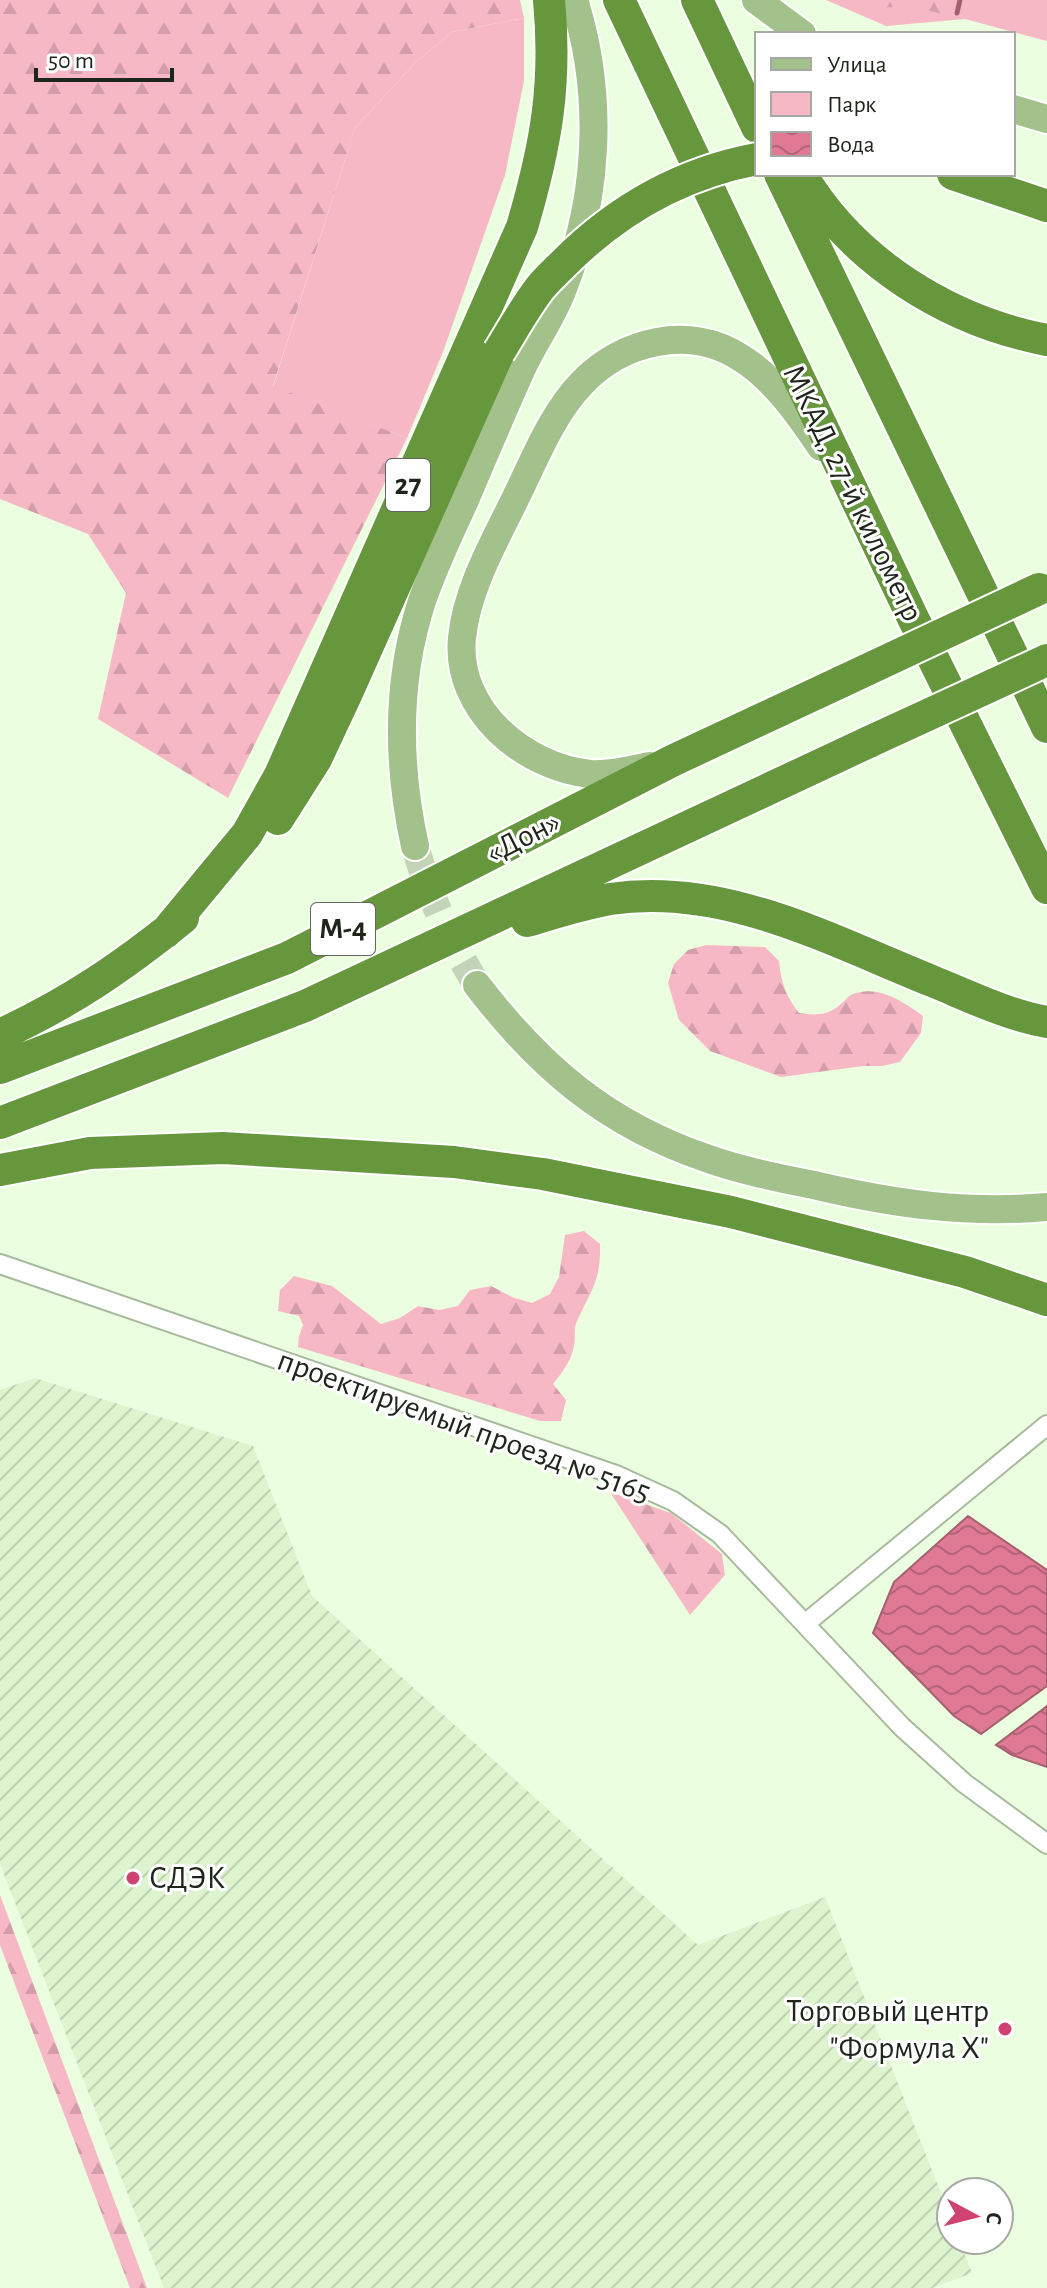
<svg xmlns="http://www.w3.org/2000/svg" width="1047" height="2288" font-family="'Alegreya Sans',sans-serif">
<defs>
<pattern id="industrial-furrows" width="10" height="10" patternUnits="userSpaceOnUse" patternTransform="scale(2)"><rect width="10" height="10" fill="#def4cf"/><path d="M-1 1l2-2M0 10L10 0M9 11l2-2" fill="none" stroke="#bed1b1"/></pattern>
<pattern id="forest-firs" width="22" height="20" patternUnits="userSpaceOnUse" patternTransform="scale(2)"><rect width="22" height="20" fill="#f7b8c6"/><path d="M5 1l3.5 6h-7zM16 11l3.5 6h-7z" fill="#d39eaa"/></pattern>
<pattern id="water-waves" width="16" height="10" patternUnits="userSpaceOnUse" patternTransform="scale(2)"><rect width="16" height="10" fill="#df7994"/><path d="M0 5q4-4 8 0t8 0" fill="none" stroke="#b46378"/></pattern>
</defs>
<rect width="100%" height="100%" fill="#ebfedf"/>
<path fill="url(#industrial-furrows)" d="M35,1378l218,68 59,150 386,349 127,-48 126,322v21h8l13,33 -39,15h-769l-164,-424v-474z"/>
<path fill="#f7b8c6" d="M826,0h221v41l-82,-22 -79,7z
M524,18v63l-19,94 -62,177 -36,86 -134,-51 82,-259 60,-65 37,-31z"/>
<path fill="url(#forest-firs)" d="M0,0h520l4,18 -72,14 -37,31 -60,65 -82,258 134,52 -179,360 -130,-79 28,-126 -38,-59 -88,-35z
M854,0h116l-5,19 -56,-13 -43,3z
M706,945l59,2 14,14c2,22 7,35 20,52 14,2 25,3 37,-5 6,-4 10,-10 15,-13 25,-12 53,7 72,21l-2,17 -21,29 -18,4h-19l-82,11 -71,-26 -31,-31 -11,-37 6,-19 14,-14z
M584,1231l16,13c1,37 -9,46 -23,77 -4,8 -1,17 -3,25 -3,15 -12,27 -21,38l13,16 -5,21h-21l-242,-74 1,-11 4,-11 -4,-9 -21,-5 2,-21 14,-14 38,10 49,38 19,-6 18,-12 21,4 19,-4 12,-16 21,-4 21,11 20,6 18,-9 9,-17 6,-42z
M610,1492l61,21 51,41 3,21 -35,40z
M0,1895l147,393h-17l-130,-343z"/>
<path fill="url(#water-waves)" stroke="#a5606f" stroke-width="2" d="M968,1516l79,54v116l-66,48 -27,-18 -81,-83 21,-51z
M1047,1706v61l-35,-12 -16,-10z"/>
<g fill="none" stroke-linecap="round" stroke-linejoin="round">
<path stroke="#a5606f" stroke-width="5" d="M957,13l3,-13"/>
<path stroke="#c2d3b8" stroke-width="28" stroke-dasharray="28 14" stroke-linecap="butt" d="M415,846c14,50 35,95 62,139"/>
<defs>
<path id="street" d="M0,1264l616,211 57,26 47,33 182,193 62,56 83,61
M806,1623l241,-198"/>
<path id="primary" d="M756,0l46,34
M1013,109l34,10
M650,766c-20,4 -39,9 -60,8 -66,-7 -135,-64 -128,-136 5,-51 34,-99 56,-145 18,-37 35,-80 64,-110 40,-42 107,-59 159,-25 33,20 59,58 80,89
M415,846c-18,-82 -19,-165 7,-245 12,-35 28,-68 43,-101 19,-45 38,-90 58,-134 12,-25 29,-49 39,-75 37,-93 42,-196 12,-291
M477,985c63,82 129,139 229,173 36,13 74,20 112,28 77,18 150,28 229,21"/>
<path id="highway" d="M619,0l293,616 135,272
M697,0l60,127
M780,174l267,553
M801,174c52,88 147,147 246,166
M953,174l94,32
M278,819l38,-60 30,-64 153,-343
M527,921c27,-8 55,-17 83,-22 114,-17 220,41 322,82 37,15 75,34 115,41
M166,932l81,-98 33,-59 242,-548c24,-81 35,-143 27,-227
M0,1035c71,-33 122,-68 183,-117
M0,1068l287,-110 387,-198 169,-79
M0,1123l305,-117 566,-265
M0,1170l90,-17 133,-5 231,14 89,12 188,38 234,60 82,28"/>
</defs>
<use href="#street" stroke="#a8ba9d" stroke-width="22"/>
<use href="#primary" stroke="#fff" stroke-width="32"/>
<use href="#highway" stroke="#fff" stroke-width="36"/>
<use href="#street" stroke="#fff" stroke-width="18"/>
<use href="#primary" stroke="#a3c18b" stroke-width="28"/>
<use href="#highway" stroke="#66973d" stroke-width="32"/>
<defs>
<path id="highway-bridge" d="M499,352c13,-21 25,-43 40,-63 7,-9 17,-18 25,-26 54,-54 118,-90 193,-104
M843,681l196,-92
M871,741l176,-81"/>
</defs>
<use href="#highway-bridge" stroke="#fff" stroke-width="36" stroke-linecap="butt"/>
<use href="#highway-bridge" stroke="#66973d" stroke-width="32"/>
</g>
<g fill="#cf4271" stroke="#fff" stroke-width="3">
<circle cx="133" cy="1878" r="8"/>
<circle cx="1005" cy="2029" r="8"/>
</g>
<g text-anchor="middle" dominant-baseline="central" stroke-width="6" stroke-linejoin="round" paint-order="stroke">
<g fill="#fff" stroke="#62665f" stroke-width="2">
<rect x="386" y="459" width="44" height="52" rx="6"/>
<rect x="311" y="903" width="64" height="52" rx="6"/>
</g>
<g font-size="30" font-weight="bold" fill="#1e251a">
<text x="408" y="485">27</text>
<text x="343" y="929">М-4</text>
</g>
<g font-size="32" fill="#1e251a" stroke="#fff">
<text transform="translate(853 493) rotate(64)">МКАД, 27-й километр</text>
<text transform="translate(523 837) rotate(-27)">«Дон»</text>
<text transform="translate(464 1426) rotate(20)">проектируемый проезд № 5165</text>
</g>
<g font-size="32" fill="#1e251a" stroke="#fff" text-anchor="start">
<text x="149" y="1878">СДЭК</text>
<text x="989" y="2011" text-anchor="end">Торговый центр<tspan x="989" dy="37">"Формула X"</tspan></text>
</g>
</g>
<rect x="755" y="32" width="260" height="144" fill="#ffffff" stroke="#a5a8a3" stroke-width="2"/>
<rect x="771" y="58" width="40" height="12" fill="#a3c18b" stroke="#a5a8a3" stroke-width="2"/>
<text x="827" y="72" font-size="24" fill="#1e251a">Улица</text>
<rect x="771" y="92" width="40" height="24" fill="#f7b8c6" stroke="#a5a8a3" stroke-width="2"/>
<text x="827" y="112" font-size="24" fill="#1e251a">Парк</text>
<rect x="771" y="132" width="40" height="24" fill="url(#water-waves)" stroke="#a5a8a3" stroke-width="2"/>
<text x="827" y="152" font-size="24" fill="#1e251a">Вода</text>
<g transform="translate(975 2216) rotate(97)"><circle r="38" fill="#ffffff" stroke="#a5a8a3" stroke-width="2"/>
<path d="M0-6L14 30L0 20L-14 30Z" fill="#cf4271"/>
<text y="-12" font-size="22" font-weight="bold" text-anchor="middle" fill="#1e251a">С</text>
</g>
<path d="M36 68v12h136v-12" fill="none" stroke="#1e251a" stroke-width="4"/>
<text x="48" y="68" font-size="24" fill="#1e251a" stroke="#ffffff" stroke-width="6" paint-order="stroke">50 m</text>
</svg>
